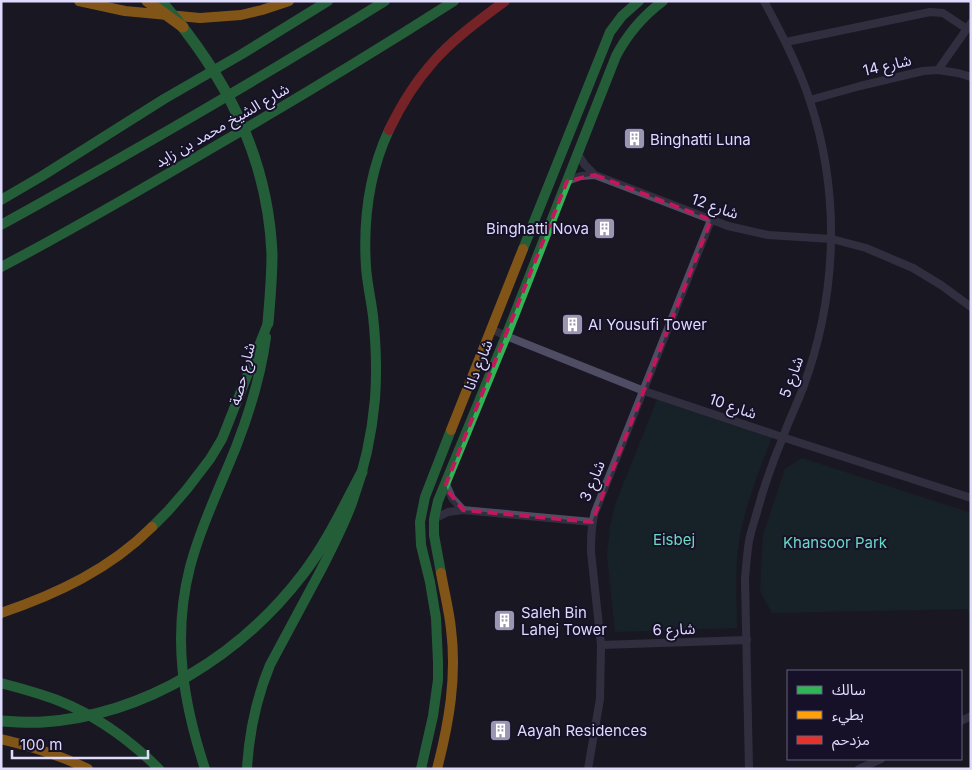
<svg xmlns="http://www.w3.org/2000/svg" width="972" height="770" font-family="Inter,'Noto Sans Arabic',sans-serif">
<rect width="100%" height="100%" fill="#1a1723"/>
<path fill="#162e2f" d="M659,395l114,39c-12,33 -27,68 -33,102 -6,30 -3,62 -3,92l-122,4 -8,-78 3,-27 5,-22z
M802,458l169,55v108l-4,-12 -195,4 -12,-22 3,-56 22,-66z"/>
<g fill="none" stroke-linecap="round" stroke-linejoin="round">
<path stroke="#4e4d63" stroke-width="8" d="M786,42l144,-30 13,1 24,16
M938,70l33,-47
M810,100l50,-14 63,-15 15,-1 20,3 13,4
M577,153l8,12 10,10 133,51 40,9 64,4 34,9 47,20 28,17 30,22
M567,181l14,-5 14,-1
M491,329l15,7 138,55 138,46 189,61
M446,484l6,14 11,12
M434,519l14,-7 15,-2 129,12
M601,645l146,-5
M961,721l10,-5
M588,769l12,-70 1,-54 -10,-93c0,-14 0,-27 4,-40l116,-292
M749,769l-4,-190c1,-13 2,-25 4,-38 2,-10 5,-19 8,-29 7,-26 16,-51 26,-75 6,-17 14,-33 20,-49 34,-92 38,-193 7,-287 -11,-34 -29,-68 -46,-100
M859,769l22,-10"/>
<path stroke="#30b455" stroke-width="10" d="M1,200l41,-24 122,-77 78,-45 86,-53
M1,225c130,-72 258,-146 384,-224
M523,249l87,-217 12,-16 17,-15
M1,267c71,-37 141,-78 211,-119 81,-47 162,-96 242,-147
M152,527l16,-16 19,-22 23,-30 12,-20 46,-116
M441,573l-7,-38v-16l4,-18 68,-165 110,-280c12,-23 27,-40 47,-55
M1,683c19,5 38,10 56,17 38,15 73,40 102,69
M205,769c-22,-67 -33,-132 -15,-202 11,-41 30,-80 46,-120 14,-36 25,-72 30,-110
M247,769c2,-37 9,-70 23,-104 17,-32 35,-65 52,-97 11,-22 22,-43 30,-65 12,-33 20,-69 23,-104 2,-28 1,-56 -2,-83 -2,-17 -6,-33 -7,-49 -3,-47 3,-94 23,-137
M421,769l12,-53 5,-36v-18l-2,-44 -6,-36 -9,-37 -1,-23 5,-25 26,-67"/>
<path stroke="#ff9f0a" stroke-width="10" d="M79,1l46,10 75,7 41,-3 21,-5 27,-9
M451,430l72,-181
M1,613c56,-19 109,-44 151,-86
M1,739c30,7 59,16 87,30
M437,769c12,-46 20,-92 14,-140 -2,-19 -7,-38 -10,-56"/>
<path stroke="#e5322d" stroke-width="10" d="M389,130c12,-25 26,-48 45,-69 20,-23 46,-41 71,-60"/>
<path stroke="#30b455" stroke-width="11" d="M161,1c64,73 107,155 111,253 0,23 -2,46 -4,69
M1,721c14,1 28,2 42,1 103,-7 198,-67 260,-148 24,-31 41,-68 59,-102"/>
<path stroke="#ff9f0a" stroke-width="11" d="M147,1l36,26"/>
</g>
<path d="M0 0H972V770H0ZM595,175l116,45 -119,302 -129,-12 -15,-19 -2,-7 121,-303z" fill="#1a1723" fill-opacity=".55" fill-rule="evenodd"/>
<path fill="none" stroke="#c2185b" stroke-width="4" stroke-dasharray="10 6" stroke-linejoin="round" d="M595,175l116,45 -119,302 -129,-12 -15,-19 -2,-7 121,-303z"/>
<defs>
<symbol id="building-square" viewBox="-11 -11 22 22"><rect x="-9" y="-9" width="18" height="18" rx="4" fill="#9a96b1" stroke="#161129"/><path d="M-4-6H4V6H1V3H-1V6H-4ZM-2.5-4.3h1.7v1.8h-1.7ZM.8-4.3h1.7v1.8H.8ZM-2.5-1h1.7V.8h-1.7ZM.8-1h1.7V.8H.8Z" fill="#fff"/></symbol>
</defs>
<g fill-rule="evenodd">
<use href="#building-square" x="622" y="126" width="25" height="25"/>
<use href="#building-square" x="592" y="216" width="25" height="25"/>
<use href="#building-square" x="560" y="312" width="25" height="25"/>
<use href="#building-square" x="492" y="608" width="25" height="25"/>
<use href="#building-square" x="488" y="718" width="25" height="25"/>
</g>
<g text-anchor="middle" dominant-baseline="central" stroke-width="4" stroke-linejoin="round" paint-order="stroke">
<g font-size="15" fill="#dfdbfd" stroke="#161129">
<text transform="translate(887 65) rotate(-13)">شارع 14</text>
<text transform="translate(222 125) rotate(-30)">شارع الشيخ محمد بن زايد</text>
<text transform="translate(715 206) rotate(19)">شارع 12</text>
<text transform="translate(478 365) rotate(-68)">شارع دانا</text>
<text transform="translate(242 374) rotate(-76)">شارع حصة</text>
<text transform="translate(791 377) rotate(-70)">شارع 5</text>
<text transform="translate(733 406) rotate(19)">شارع 10</text>
<text transform="translate(592 481) rotate(-68)">شارع 3</text>
<text transform="translate(674 629) rotate(-2)">شارع 6</text>
</g>
<g font-size="15" fill="#dfdbfd" stroke="#161129" text-anchor="start">
<text x="650" y="139">Binghatti Luna</text>
<text x="589" y="228" text-anchor="end">Binghatti Nova</text>
<text x="588" y="324">Al Yousufi Tower</text>
<text x="521" y="612">Saleh Bin<tspan x="521" dy="17">Lahej Tower</tspan></text>
<text x="517" y="730">Aayah Residences</text>
</g>
<g font-size="15" fill="#69dbbf" stroke="#161129">
<text x="674" y="539">Eisbej</text>
<text x="835" y="542">Khansoor Park</text>
</g>
</g>
<rect width="972" height="770" fill="none" stroke="#dfdbfd" stroke-width="5"/>
<rect x="787" y="670" width="175" height="90" fill="#161129" stroke="#66627e"/>
<rect x="797" y="686" width="25" height="8" fill="#30b455" stroke="#66627e"/>
<text x="832" y="695" font-size="15" fill="#dfdbfd">سالك</text>
<rect x="797" y="711" width="25" height="8" fill="#ff9f0a" stroke="#66627e"/>
<text x="832" y="720" font-size="15" fill="#dfdbfd">بطيء</text>
<rect x="797" y="736" width="25" height="8" fill="#e5322d" stroke="#66627e"/>
<text x="832" y="745" font-size="15" fill="#dfdbfd">مزدحم</text>
<path d="M12 750v8h136v-8" fill="none" stroke="#dfdbfd" stroke-width="2.5"/>
<text x="20" y="750" font-size="15" fill="#dfdbfd" stroke="#161129" stroke-width="4" paint-order="stroke">100 m</text>
</svg>
